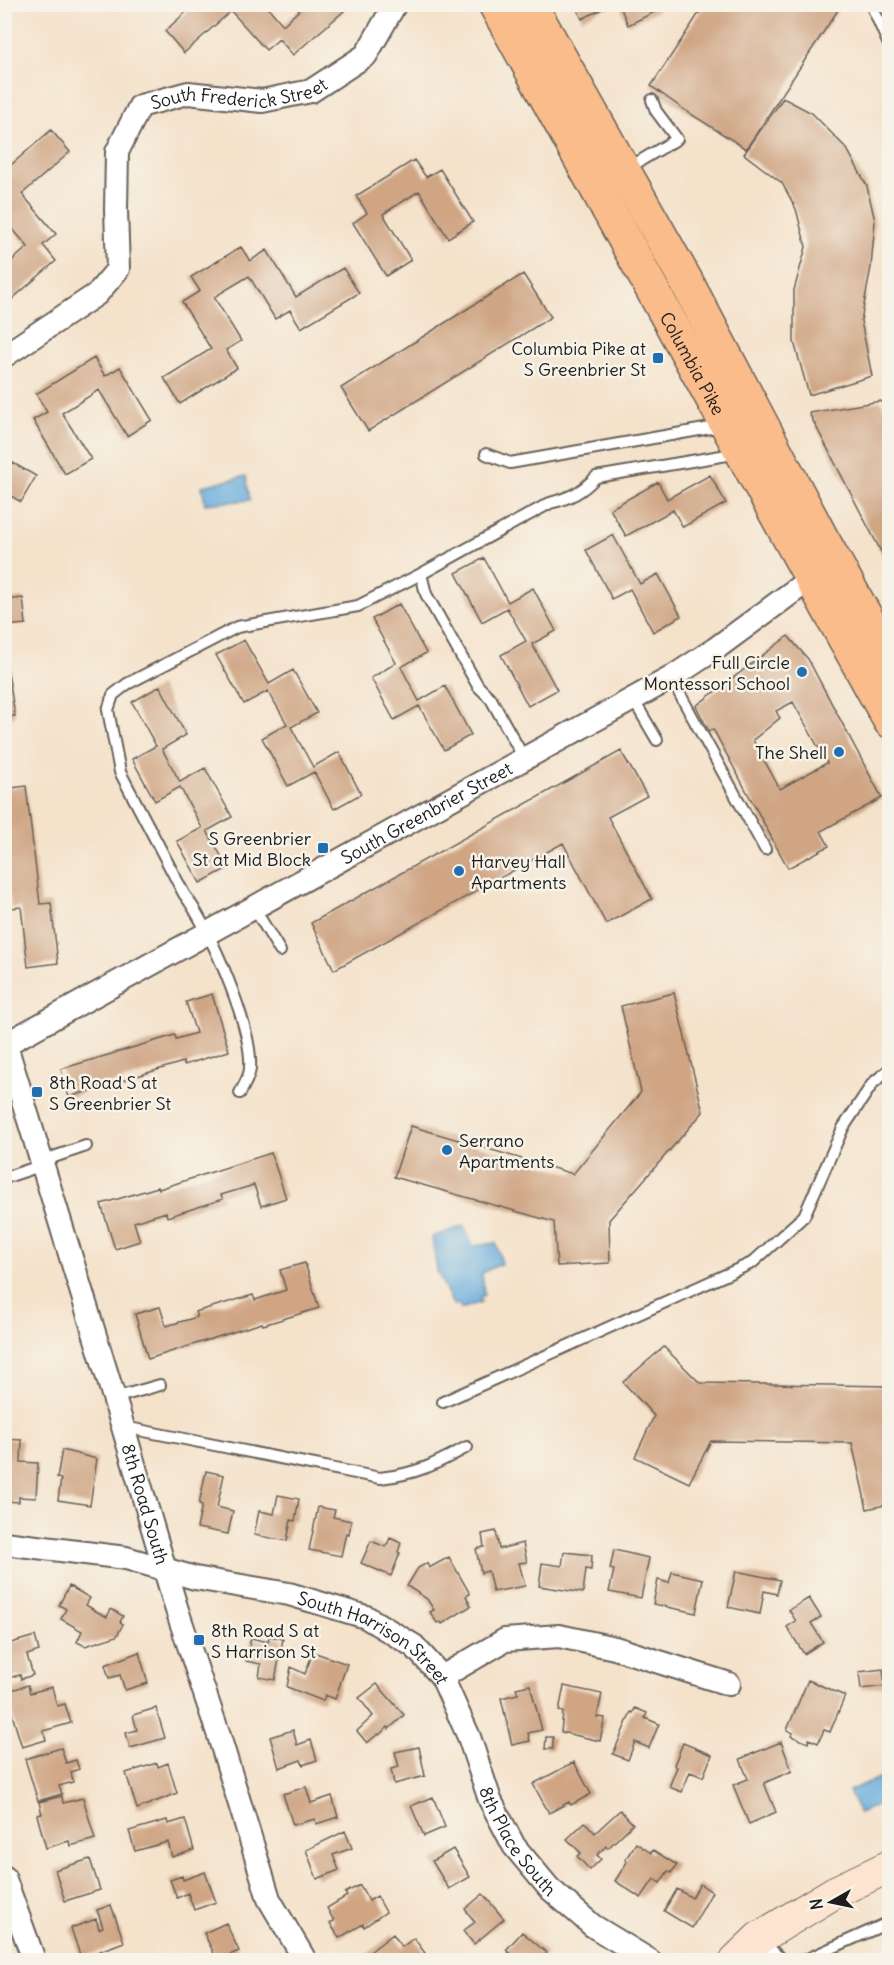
<svg xmlns="http://www.w3.org/2000/svg" width="894" height="1965" font-family="Delius,sans-serif">
<rect width="100%" height="100%" fill="#f7f3e8"/>
<filter id="ink" filterUnits="userSpaceOnUse"><feTurbulence type="fractalNoise" baseFrequency=".0167" numOctaves="2"/><feDisplacementMap in="SourceGraphic" scale="12" xChannelSelector="R" yChannelSelector="G"/><feConvolveMatrix kernelMatrix="1 2 1 2 8 2 1 2 1" color-interpolation-filters="sRGB"/></filter>
<filter id="wash" filterUnits="userSpaceOnUse"><feTurbulence type="fractalNoise" baseFrequency=".008" numOctaves="4" result="noise"/><feDisplacementMap in="SourceGraphic" scale="24" xChannelSelector="R" yChannelSelector="G"/><feGaussianBlur stdDeviation="1.35" result="paint"/><feColorMatrix in="noise" values="0 0 0 0 0 0 0 0 0 0 0 0 0 0 0 0 0 1.4 0 .05"/><feComposite in="paint" operator="in"/></filter>
<g filter="url(#wash)">
<rect width="100%" height="100%" fill="#f4e2cb"/>
<path fill="#67acdc" stroke="#42647c" stroke-width="1.5" d="M246,476l4,24 -45,4 -3,-18z
M464,1226l9,20 23,-3 6,20 -20,10 2,22 -4,2 1,5 -20,7 -2,-5 -6,1 -16,-34 -5,-34z
M885,1775l4,10v15l-30,13 -10,-22z"/>
<g id="blocks">
<path fill="#cfa584" fill-rule="evenodd" d="M195,4h70l18,21 23,-21h32l6,7 -51,44 -14,-16 -13,11 -35,-39 -47,42 -19,-22z
M575,4h37l-30,15z
M619,4h37l3,6 -31,15z
M705,4h137l-96,145 -63,-40 -32,-23z
M783,98l29,15 35,36 20,37 8,35 -4,46 -10,54 11,55 -63,19 -15,-53v-52l12,-43 -10,-38 -14,-26 -38,-29z
M51,130l19,22 -48,42 34,40 -13,11 13,16 -52,45v-39l24,-20 -24,-28v-24l8,-7 -8,-9v-8z
M414,160l12,17 14,-8 33,53 -25,16 -29,-47 -36,23 28,46 -25,16 -33,-53 14,-10 -11,-17z
M241,247l9,14 17,-11 29,47 47,-29 16,25 -58,35 -11,-18 -15,9 -26,-43 -35,21 27,44 -15,9 11,18 -57,36 -16,-26 47,-29 -29,-47 18,-11 -9,-14z
M523,274l28,43 -183,114 -27,-43z
M94,358l11,18 15,-9 32,53 -25,16 -28,-46 -37,23 29,46 -26,15 -32,-54 14,-8 -11,-18z
M881,401l9,16v152l-81,-156z
M4,458l32,18 -15,26 -17,-10z
M710,475l16,28 -43,24 -10,-17 -47,26 -16,-27 48,-27 9,17z
M613,535l27,49 18,-10 23,42 -28,16 -23,-43 -18,10 -26,-49z
M484,558l24,44 25,-14 23,43 -24,13 25,46 -29,16 -27,-51 25,-14 -19,-33 -25,14 -26,-49z
M23,598l3,26 -22,2v-26z
M399,604l27,49 -25,14 18,34 26,-15 26,49 -27,15 -25,-44 -25,14 -23,-42 25,-15 -24,-44z
M788,636l20,23 74,139 -61,33 8,15 -41,22 -75,-139 -4,2 -13,-25zM793,702l34,61 -47,26 -27,-49 27,-22 -4,-7z
M244,640l25,44 24,-14 24,43 -26,14 22,40 26,-15 22,42 -27,15 -20,-37 -26,14 -26,-48 25,-14 -19,-33 -24,13 -28,-49z
M4,646l11,70 -11,1z
M160,686l26,49 -24,14 18,33 25,-14 27,49 -25,14 21,37 -28,15 -23,-42 25,-13 -22,-41 -25,14 -23,-42 24,-13 -24,-44z
M621,751l26,45 -39,21 44,82 -46,25 -43,-81 -229,127 -23,-47z
M26,786l14,118 11,-1 7,60 -30,4 -7,-60 -10,1 -7,-53v-6h4l-4,-30v-30z
M674,993l29,119 -94,108 1,43 -53,3 -3,-44 -160,-45 17,-51 162,48 68,-82 -20,-86z
M212,994l17,57 -45,14 -1,-3 -114,35 -8,-28 114,-34 1,4 20,-6 -10,-31z
M271,1153l15,45 -25,8 -7,-21 -33,10 2,4 -56,18 -1,-5 -32,10 6,19 -25,8 -14,-45 57,-17 1,2z
M305,1263l14,45 -56,17 -1,-2 -114,36 -13,-45 25,-7 6,19 31,-9 -2,-5 58,-17 2,5 31,-10 -6,-20z
M664,1347l36,36 189,3 1,118 -23,5 -15,-66 -141,-2 -22,42 -54,-26 19,-41 -31,-34z
M4,1439l18,1 -1,22 17,1 -2,35 -17,-1v5l-15,-1z
M62,1450l35,9 -7,46 -32,-5 3,-21 -4,-1z
M206,1471l18,4 -7,32 16,4 -5,23 -31,-6 5,-23 -3,-1z
M278,1495l21,4 -4,22 -4,-1 -4,21 -33,-6 5,-24 15,3z
M318,1507l17,3 -2,7 18,4 -2,13 -3,-1 -5,23 -32,-6z
M496,1531l3,18 24,-6 4,19 -8,1 6,23 -32,6 -5,-21 -7,2 -5,-24 8,-2 -2,-13z
M390,1538l11,5 -3,9 2,1 -9,23 -30,-13 10,-22 15,6z
M614,1550l35,8 -8,40 -32,-6 5,-22 -4,-1z
M564,1552l28,3 -1,15 -5,-1 -3,24 -44,-7 3,-23 20,3z
M449,1557l21,37 -4,2 5,10 -29,18 -1,-2 -4,1 -7,-11 4,-2 -7,-11 -20,-13 11,-18 9,-5 2,5z
M736,1571l44,9 -3,14 -13,-3 -4,23 -32,-7z
M672,1572l31,7 -7,34 -43,-9 5,-24 11,3z
M69,1586l21,12 -4,7 8,5 13,7 4,-8 12,7 -3,6 3,2 -6,12 -32,10 -8,-4 5,-11 -21,-12 5,-10 -7,-4z
M809,1598l12,19 -10,6 12,19 -19,12 -17,-27 9,-6 -7,-11z
M35,1636l4,15 -12,4 6,20 -12,4 -1,-4 -16,4v-34z
M269,1636l14,3 -8,41 -16,-3 2,-13 -15,-3 5,-23 17,4z
M139,1652l9,31 -23,7 -5,-15 -11,3 -4,-13z
M313,1652l34,12 -12,35 -10,-4 -2,6 -36,-14 4,-20 14,7z
M883,1669l2,17 -24,3 -2,-17z
M808,1680l37,16 -15,36 -6,-2 -6,13 -9,-4 -1,4 -17,-7 2,-3 -6,-3z
M377,1684l27,31 -15,14 -1,-2 -9,8 -1,-1 -11,9 -10,-12 16,-15 -14,-18z
M28,1685l2,8 22,-6 5,19 8,-2 6,19 -28,8 3,9 -24,7 -17,-55z
M530,1685l12,45 -14,3 2,8 -18,4 -11,-47 17,-4 -2,-6z
M564,1686l38,8 -5,23 8,1 -5,23 -39,-9 2,-20 -4,-1z
M156,1708l9,30 -35,10 -4,-15 11,-3 -4,-15z
M635,1708l12,5 -2,5 14,6 -10,24 -14,-6 -7,18 -15,-6 18,-42 2,1z
M293,1730l4,15 14,-5 6,20 -14,5 -2,-5 -22,8 -9,-31z
M546,1737h7v12h-8z
M781,1742l11,29 -28,12 12,29 -27,12 -16,-39 15,-6 -8,-20z
M683,1743l29,12 -9,22 -13,-5 -8,20 -13,-5 8,-20 -3,-2z
M419,1747l6,29 -31,8 -3,-15 8,-2 -4,-15z
M61,1748l5,15 10,-3 3,9 -8,3 2,10 -14,4 3,8 -24,7 -13,-42z
M574,1762l17,32 -20,11 -2,-3 -20,11 -16,-29z
M157,1763l1,4 10,-4 9,30 -40,16 -11,-36z
M306,1787l5,16 21,-7 6,21 -22,7 -1,-5 -22,6 -10,-31z
M62,1796l1,7 20,-5 12,41 -25,7 -1,-5 -23,7 -9,-33 5,-1 -3,-12z
M433,1797l12,30 -21,9 -13,-30z
M620,1810l13,14 -25,24 -2,-2 -9,9 4,4 -11,11 -13,-14 4,-3 -14,-14 18,-17 10,11z
M185,1819l9,31 -22,7 -4,-15 -33,9 -6,-20 38,-11 1,4z
M345,1831l7,17 -19,7 6,15 -22,9 -11,-29z
M636,1843l15,10 2,-3 24,15 -6,8 -3,-2 -8,12 -6,-4 -13,19 -26,-17 12,-19 -2,-2z
M453,1849l17,28 -21,12 -17,-28z
M90,1859l10,31 -35,11 -10,-31z
M205,1872l11,30 -22,8 -6,-17 -11,5 -7,-18 12,-4 1,4z
M700,1884l12,8 -20,36 -28,-17 13,-22 15,9z
M360,1885l9,16 8,-5 9,16 -22,15 -1,-3 -24,14 -9,-15 4,-2 -7,-13 20,-12 -2,-3z
M483,1894l21,25 -30,25 -11,-13 12,-9 -10,-13z
M111,1905l13,37 -43,16 -10,-30 25,-9 3,10 4,-2 -6,-17z
M226,1923l13,28 -22,9 -13,-27z
M522,1932l25,21 -6,7h-23l-12,-10z
M393,1934l9,13 12,-9 11,15 -9,7h-52l-2,-2z"/>
</g>
</g>
<g filter="url(#ink)">
<use href="#blocks" fill-opacity="0" stroke="#686159" stroke-width="1.5"/>
<g fill="none" stroke-linecap="round" stroke-linejoin="round">
<defs>
<path id="lane" d="M871,4l19,43
M628,168l49,-29 -21,-28 -4,-11
M486,454l24,9 212,-37
M421,574l5,20 52,92 13,13 34,61
M671,678l94,171
M633,699l24,41
M254,908l26,43
M240,1093c4,-8 10,-17 10,-25 3,-40 -41,-142 -66,-174l-64,-122 -12,-62 5,-15 14,-11 110,-57 121,-21 63,-32 129,-71c20,-5 32,-11 46,-26l143,-24
M42,1161l44,-15
M4,1178l39,-13
M114,1398l46,-13
M443,1402l309,-139 52,-47 39,-88 30,-45 17,-14
M124,1427l256,51c37,-4 56,-14 87,-31
M761,1940l21,20
M805,1960l85,-38"/>
<g id="street">
<path id="s1" d="M4,356l93,-62 21,-25 -2,-59 1,-58 23,-46 48,-13 74,8 49,-10 55,-36 29,-51"/>
<path id="s2" d="M4,1039l119,388 53,180 43,129 50,163 36,61"/>
<path id="s3" d="M4,1045l667,-367 44,-29 106,-78"/>
<path id="s4" d="M4,1543l122,15 69,20 94,16 77,23 48,29 28,31 27,60 21,63 24,46 35,42 44,38 56,34"/>
<path d="M442,1677l63,-37 54,-4 56,12 114,36"/>
<path d="M4,1877l30,83"/>
</g>
<path id="secondary" d="M736,1960l23,-22 76,-46 55,-26"/>
<g id="primary">
<path id="s5" d="M495,4l395,717"/>
<path d="M530,4l155,275 135,256 70,125"/>
</g>
</defs>
<use href="#lane" stroke="#686159" stroke-width="14"/>
<use href="#street" stroke="#686159" stroke-width="26"/>
<use href="#secondary" stroke="#686159" stroke-width="34"/>
<use href="#primary" stroke="#686159" stroke-width="36"/>
<use href="#lane" stroke="#fff" stroke-width="10"/>
<use href="#street" stroke="#fff" stroke-width="22"/>
<use href="#secondary" stroke="#fde4d0" stroke-width="32"/>
<use href="#primary" stroke="#f9bc8a" stroke-width="33"/>
</g>
</g>
<g fill="#1f6fb2" stroke="#f7f3e8" stroke-width="2">
<rect x="652" y="352" width="12" height="12" rx="3"/>
<circle cx="802" cy="672" r="6"/>
<circle cx="839" cy="752" r="6"/>
<rect x="317" y="842" width="12" height="12" rx="3"/>
<circle cx="459" cy="871" r="6"/>
<rect x="31" y="1086" width="12" height="12" rx="3"/>
<circle cx="447" cy="1150" r="6"/>
<rect x="193" y="1634" width="12" height="12" rx="3"/>
</g>
<g text-anchor="middle" dominant-baseline="central" stroke-width="5" stroke-linejoin="round" paint-order="stroke">
<g font-size="18" fill="#1c1c1c" stroke="#f7f3e8">
<text stroke="none"><textPath href="#s1" startOffset="414">South Frederick Street</textPath></text>
<text stroke="none"><textPath href="#s5" startOffset="410">Columbia Pike</textPath></text>
<text stroke="none"><textPath href="#s3" startOffset="482">South Greenbrier Street</textPath></text>
<text stroke="none"><textPath href="#s2" startOffset="486">8th Road South</textPath></text>
<text stroke="none"><textPath href="#s4" startOffset="387">South Harrison Street</textPath></text>
<text stroke="none"><textPath href="#s4" startOffset="650">8th Place South</textPath></text>
</g>
<g font-size="18" fill="#1c1c1c" stroke="#f7f3e8" text-anchor="end">
<text x="646" y="348">Columbia Pike at<tspan x="646" dy="21">S Greenbrier St</tspan></text>
<text x="790" y="662">Full Circle<tspan x="790" dy="21">Montessori School</tspan></text>
<text x="827" y="752">The Shell</text>
<text x="311" y="838">S Greenbrier<tspan x="311" dy="21">St at Mid Block</tspan></text>
<text x="471" y="861" text-anchor="start">Harvey Hall<tspan x="471" dy="21">Apartments</tspan></text>
<text x="49" y="1082" text-anchor="start">8th Road S at<tspan x="49" dy="21">S Greenbrier St</tspan></text>
<text x="459" y="1140" text-anchor="start">Serrano<tspan x="459" dy="21">Apartments</tspan></text>
<text x="211" y="1630" text-anchor="start">8th Road S at<tspan x="211" dy="21">S Harrison St</tspan></text>
</g>
</g>
<rect width="894" height="1965" fill="none" stroke="#f7f3e8" stroke-width="24"/>
<g transform="translate(831 1902) rotate(261)" stroke="#f7f3e8" stroke-width="4.5" paint-order="stroke">
<path d="M0-4.5L10 22L0 15L-10 22Z" fill="#1c1c1c"/>
<text y="-9" font-size="16" font-weight="bold" text-anchor="middle" fill="#1c1c1c">N</text>
</g>
</svg>
